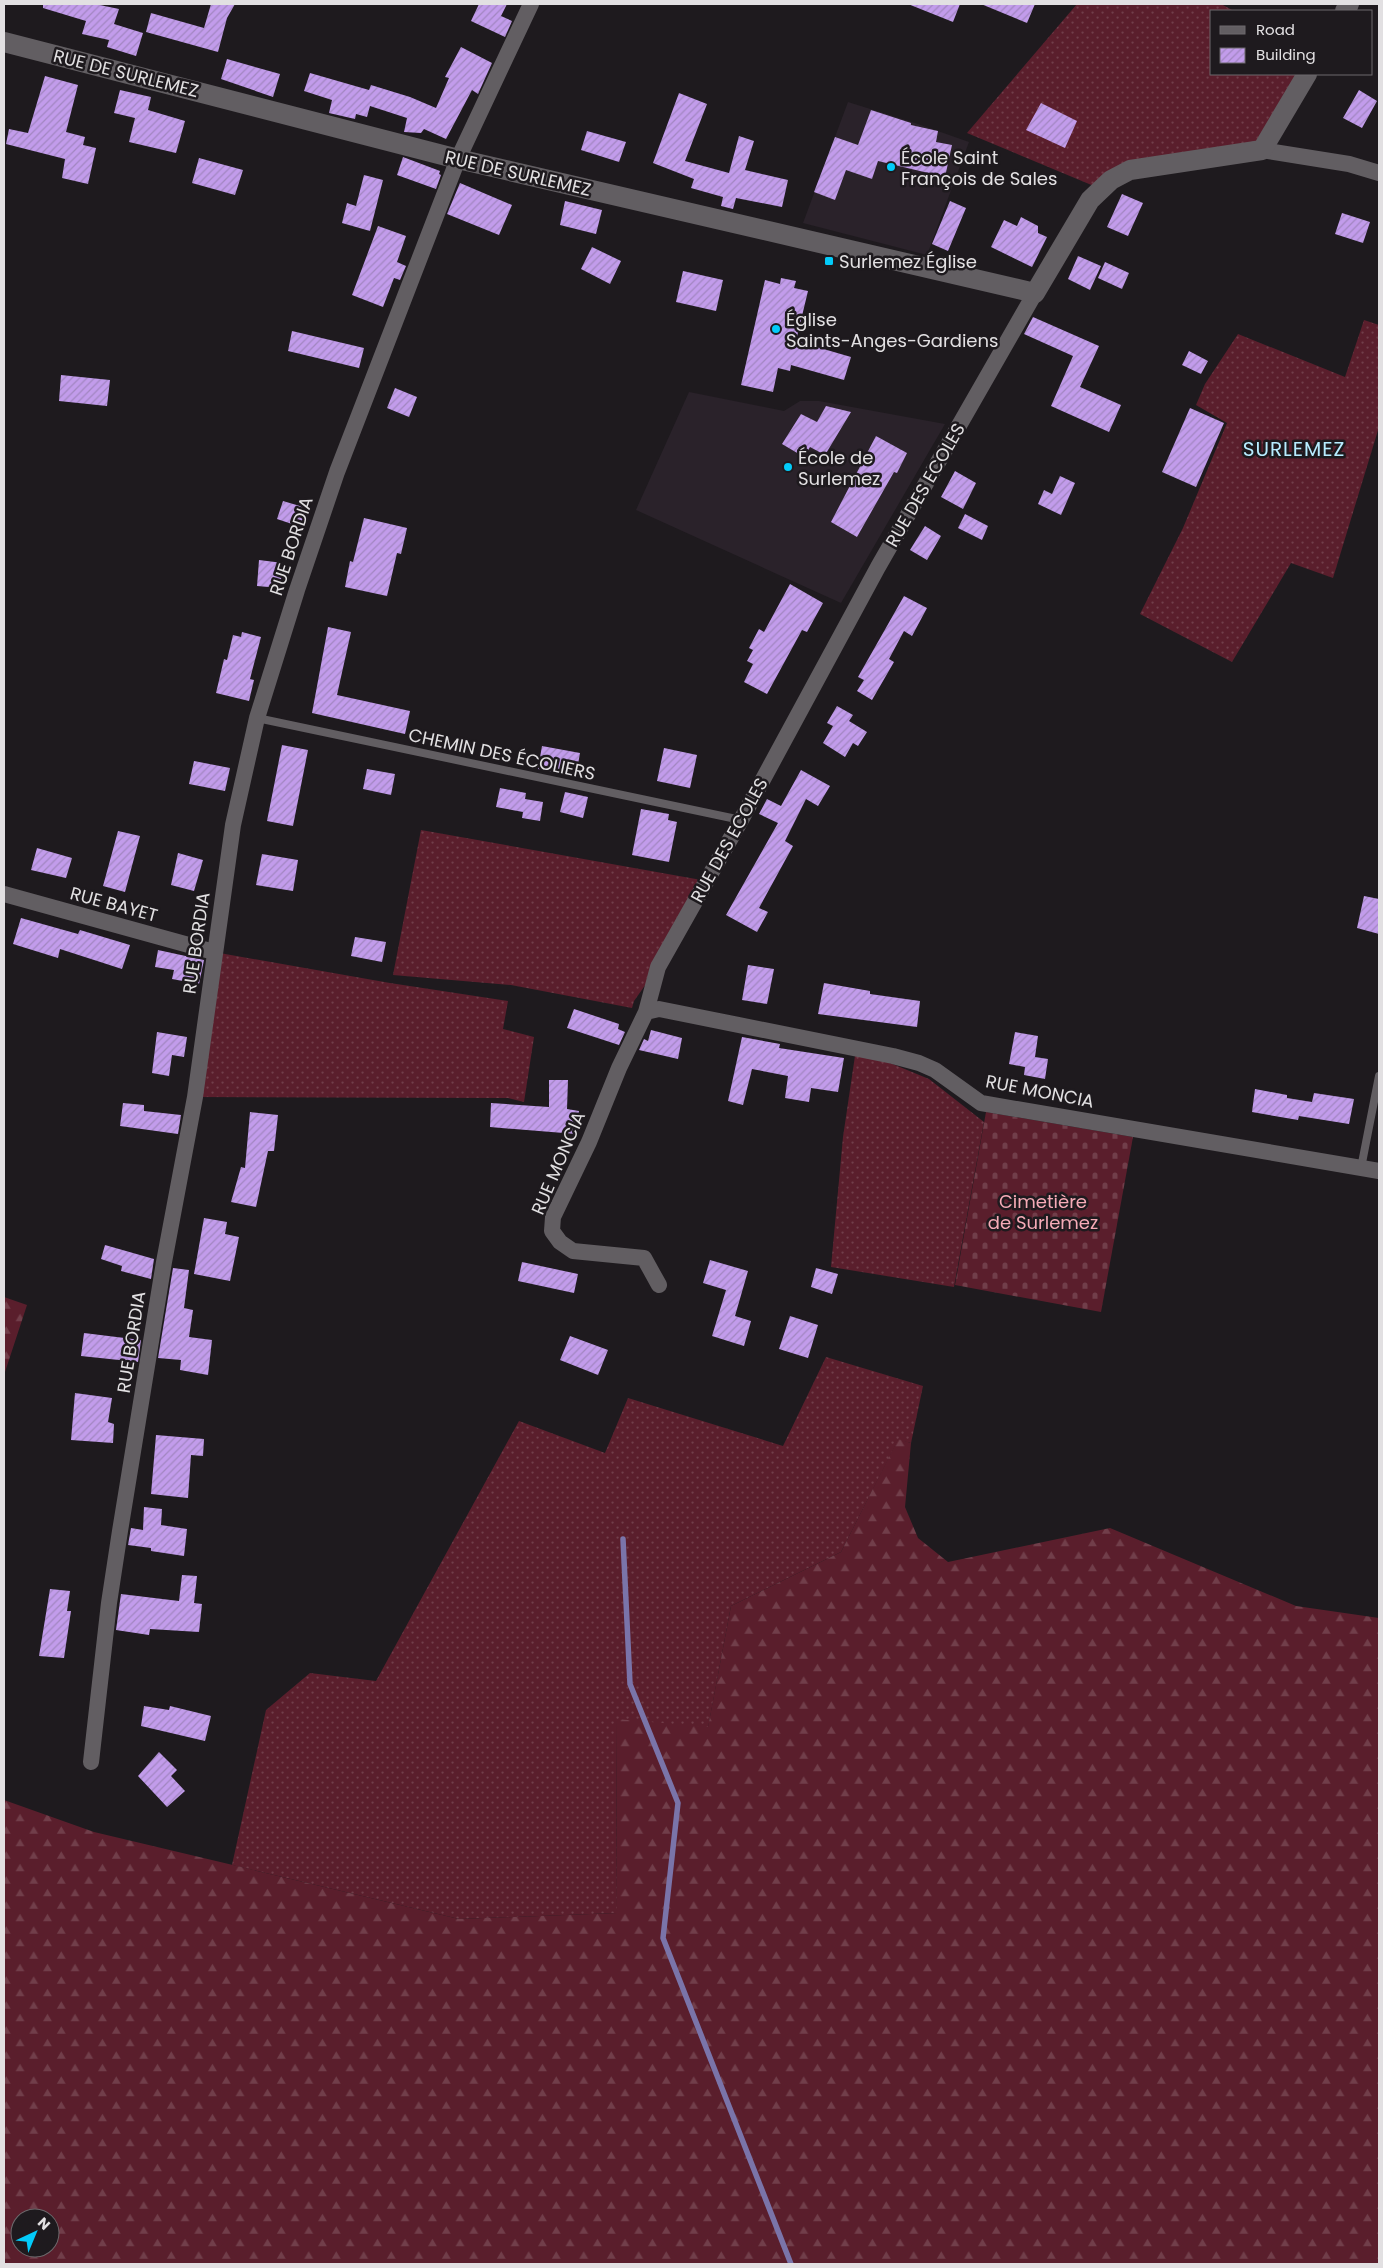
<svg xmlns="http://www.w3.org/2000/svg" width="1383" height="2268" font-family="Poppins,sans-serif">
<defs>
<pattern id="grass-dots" width="8" height="8" patternUnits="userSpaceOnUse" patternTransform="scale(1.25)"><rect width="8" height="8" fill="#5a1e2c"/><path d="M2 2h.1M6 6h.1" fill="none" stroke="#713e4a" stroke-width="1.8" stroke-linecap="round"/></pattern>
<pattern id="forest-firs" width="22" height="20" patternUnits="userSpaceOnUse" patternTransform="scale(1.25)"><rect width="22" height="20" fill="#5a1e2c"/><path d="M5 1l3.5 6h-7zM16 11l3.5 6h-7z" fill="#713e4a"/></pattern>
<pattern id="cemetery-stones" width="16" height="16" patternUnits="userSpaceOnUse" patternTransform="scale(1.25)"><rect width="16" height="16" fill="#5a1e2c"/><path d="M2 7V4a2 2 0 0 1 4 0v3zM10 15v-3a2 2 0 0 1 4 0v3z" fill="#713e4a"/></pattern>
<pattern id="building-hatch" width="6" height="6" patternUnits="userSpaceOnUse" patternTransform="scale(1.25)"><rect width="6" height="6" fill="#c29ceb"/><path d="M-1 1l2-2M0 6l6-6M5 7l2-2" fill="none" stroke="#a286c1"/></pattern>
</defs>
<rect width="100%" height="100%" fill="#1e1a1e"/>
<path fill="#2a222a" d="M848,102l67,21 54,19 -42,113 -124,-32z
M689,392l95,19 16,-10h19l126,23 -104,179 -205,-93z"/>
<path fill="url(#grass-dots)" d="M1077,4h144l13,7h-22v63h95l-45,76 -132,20 -29,19 -134,-56z
M1364,320l15,5v102l-46,151 -42,-15 -59,99 -92,-48 43,-86 44,-105 -31,-18 9,-21 33,-50 107,43z
M421,830l286,51 -49,86 -24,34 -2,7 -121,-23 -118,-10z
M214,952l176,31 118,18 -5,28 31,8 -10,65 -16,-4 -313,-1z
M856,1049l73,30 55,43 -30,165 -123,-20 12,-130z
M826,1357l97,29 -12,57 -13,-3 -57,112 -110,54 -23,122 -92,-8 1,193 -158,6 -227,-54 34,-155 44,-37 66,8 143,-260 86,32 23,-55 155,48z"/>
<path fill="url(#forest-firs)" fill-rule="evenodd" d="M4,1297l23,8 -23,70z
M898,1439l13,4 -6,64 13,31 30,24 162,-34 186,78 83,12v646h-1375v-464l90,32 365,87 158,-6 -1,-194 92,8 23,-121 110,-54zM20,2218h30v30h-30z"/>
<path fill="url(#cemetery-stones)" d="M986,1112l147,25 -32,175 -146,-27z"/>
<g fill="none" stroke-linecap="round" stroke-linejoin="round">
<path stroke="#7a74a9" stroke-width="5.5" d="M623,1539l7,145 48,119 -15,135 128,326"/>
</g>
<path fill="url(#building-hatch)" d="M43,4h52l24,5 -5,15 29,9 -7,23 -29,-9 2,-7 -27,-6 4,-13 -43,-13z
M211,4h24l-8,14 -9,34 -72,-20 5,-19 53,15z
M479,4h28l-6,12 11,5 -7,16 -34,-16z
M908,4h52l-7,18z
M981,4h54l-8,19z
M461,47l31,16 -14,31 -6,-4 -26,49 -22,-10 -3,4 -17,-1 3,-14 -37,-12 -3,11 -11,-3 -1,5 -26,-6 3,-13 -28,-9 6,-18 59,17 2,-5 39,12 26,11 13,-30 -4,-1z
M227,59l53,15 -7,23 -52,-18z
M45,76l33,9 -12,47 19,5 -2,8 13,3 -8,36 -26,-6 3,-19 -59,-15 3,-15 19,4z
M120,90l31,7 -3,13 37,11 -9,32 -47,-11 6,-24 -21,-5z
M1359,90l18,11 -15,27 -19,-10z
M679,93l28,11 -22,57 44,12 10,-37 15,5 -9,29 43,10 -6,27 -46,-9 -3,11 -12,-3 2,-9 -32,-9 3,-9 -41,-16z
M1041,103l36,18 -12,27 -39,-18z
M871,110l40,13v2l27,6 -2,11 16,3 -7,32 -67,-16 -6,18 -26,-9 -11,30 -21,-8 21,-55 23,8z
M587,131l39,11 -7,20 -38,-12z
M403,157l37,14 -1,3 2,1 -5,14 -39,-14z
M199,158l44,12 -8,25 -43,-12z
M364,175l19,5 -13,51 -28,-8 5,-20 9,3z
M460,183l52,22 -13,30 -52,-21z
M1122,194l21,9 -15,33 -21,-9z
M565,201l37,9 -6,24 -36,-9z
M950,201l16,7 -18,43 -16,-7z
M1342,213l28,9 -7,21 -28,-9z
M1021,217l17,9v7l9,4 -15,30 -41,-20 13,-27 13,6z
M378,226l28,10 -9,26 9,4 -6,14 -6,-2 -11,29 -31,-12z
M592,247l29,14 -11,23 -29,-15z
M1078,256l23,10 -11,24 -22,-11z
M1105,262l24,11 -7,16 -24,-11z
M683,271l40,9 -7,31 -40,-9z
M781,278l15,3 -2,7 14,3 -12,50 55,16 -7,23 -53,-15 -1,6 -12,-3 -5,24 -32,-7 24,-105 15,4z
M1033,317l66,29 -19,41 41,18 -12,27 -58,-26 22,-50 -49,-22z
M292,331l72,17 -5,20 -71,-17z
M1189,351l19,10 -7,13 -19,-9z
M61,375l49,5 -3,26 -48,-5z
M395,388l22,9 -8,20 -22,-9z
M826,406l25,6 -26,43 -15,-8 -6,10 -22,-13 19,-30 16,8z
M1190,408l34,15 -28,64 -34,-15z
M876,436l31,17 -10,20 -3,-1 -37,65 -26,-15z
M955,471l21,12 -13,26 -22,-12z
M1060,476l15,7 -14,32 -23,-11 6,-14 8,4z
M283,501l27,8 -6,19 -27,-9z
M965,514l23,12 -6,14 -24,-12z
M364,518l43,10 -6,26 -4,-1 -10,43 -42,-9 5,-26 3,1z
M925,526l16,10 -14,24 -17,-10z
M259,560l24,3 -3,25 -23,-2z
M790,584l33,19 -16,29 -5,-2 -35,64 -23,-12 9,-18 -6,-3 6,-11 -4,-2 10,-19 5,3z
M904,596l23,12 -15,28 -8,-5 -15,28 5,3 -22,38 -15,-9 7,-11 -6,-3z
M328,627l23,5 -14,63 73,16 -5,23 -93,-21z
M242,632l19,5 -11,42 4,1 -5,21 -33,-8 8,-34 3,1 6,-25 8,2z
M837,706l16,9 -4,6 18,11 -9,14 -5,-3 -8,14 -22,-14 10,-17 -6,-3z
M282,745l26,5 -15,76 -26,-5z
M542,746l38,7 -4,23 -38,-7z
M664,748l33,7 -7,33 -33,-7z
M194,761l36,7 -5,23 -36,-7z
M367,769l28,5 -4,21 -28,-6z
M801,770l29,16 -12,20 -12,-7 -21,42 8,5 -34,62 9,4 -11,20 -31,-17 52,-92 -19,-9 8,-15 14,7z
M500,788l26,5 -1,6 18,3 -3,19 -18,-3 1,-6 -27,-5z
M565,792l23,5 -5,21 -23,-6z
M641,809l28,5 -1,6 9,2 -8,40 -37,-7z
M118,831l22,5 -15,56 -22,-6z
M37,848l35,10 -6,20 -35,-8z
M178,853l25,7 -9,31 -23,-6z
M262,854l36,6 -5,31 -37,-6z
M1364,896l15,3v35l-22,-6z
M21,918l57,16 2,-4 50,15 -8,24 -62,-20 -2,9 -45,-14z
M355,937l31,5 -4,20 -31,-6z
M158,950l46,10 -5,24 -27,-5 2,-9 -19,-3z
M748,965l26,4 -7,35 -25,-4z
M824,983l46,8v3l50,7 -3,26 -99,-13z
M574,1009l45,15 -1,5 7,3 -6,13 -52,-17z
M651,1030l31,8 -4,21 -39,-9 5,-11 4,2z
M157,1032l30,5 -3,20 -12,-2 -3,21 -17,-3z
M1015,1032l23,4 -3,21 13,2 -3,20 -21,-4 1,-8 -16,-3z
M742,1037l38,7 -1,4 65,10 -6,34 -27,-4 -2,14 -24,-4 3,-22 -36,-7 -9,36 -15,-4z
M549,1080h19l-1,29 12,2 -3,23 -86,-7 1,-24 58,4z
M1255,1089l32,6v3l25,4 2,-9 40,6 -5,25 -50,-8 -1,4 -46,-8z
M123,1103l21,2v6l37,4 -3,19 -58,-8z
M250,1112l28,3 -4,36h-6l-12,56 -25,-5 10,-35 4,1z
M204,1218l23,4 -2,12 14,3 -9,44 -36,-7z
M105,1245l49,14 -3,20 -30,-8 1,-5 -21,-7z
M710,1260l38,11 -13,45 16,5 -7,25 -32,-10 14,-46 -23,-7z
M522,1262l56,12 -4,19 -56,-12z
M173,1268l16,2 -5,38 9,2 -4,27 23,3 -4,35 -28,-5 1,-10 -23,-2z
M816,1268l22,6 -6,20 -21,-7z
M790,1316l28,9 -10,33 -29,-9z
M84,1333l57,7 -3,22 -57,-6z
M570,1336l38,14 -10,25 -38,-15z
M75,1393l37,5 -4,24 6,2 -1,19 -42,-3z
M156,1435l48,4 -1,17 -12,-1 -3,43 -37,-4z
M144,1507l18,2 -1,16 26,4 -3,27 -33,-5v-3l-23,-3 3,-17 12,2z
M182,1575l15,1 -3,27 8,1 -3,28 -49,-3 -1,6 -33,-5 5,-36 58,7z
M50,1589l20,2 -3,20h4l-7,47 -25,-2z
M144,1706l25,4 1,-4 41,10 -6,25 -64,-15z
M159,1752l18,18 -6,6 14,15 -18,16 -29,-31z"/>
<g fill="none" stroke-linecap="round" stroke-linejoin="round">
<path stroke="#625e62" stroke-width="8" d="M257,718l484,102
M1361,1168l18,-92"/>
<path stroke="#625e62" stroke-width="16" d="M1262,150l87,14 30,9
M4,894l210,58
M646,1012l13,-3 234,47 26,7 16,7 46,33 398,68
M659,1285l-15,-27 -71,-7 -13,-9 -8,-11 1,-14 36,-75 30,-74 27,-56 12,-45 83,-147 137,-253 157,-274
M91,1762l18,-159 11,-72 44,-269 31,-165 38,-272 24,-107 40,-128 40,-118 121,-313 73,-155"/>
<path stroke="#625e62" stroke-width="20" d="M1345,11l4,-7
M4,42l454,117 577,134 55,-93 21,-20 19,-10 132,-20 45,-76"/>
</g>
<g fill="#03cbf9" stroke="#1e1a1e" stroke-width="2">
<circle cx="891" cy="167" r="5"/>
<rect x="824" y="256" width="10" height="10" rx="2.5"/>
<circle cx="776" cy="329" r="5"/>
<circle cx="788" cy="467" r="5"/>
</g>
<g text-anchor="middle" dominant-baseline="central" stroke-width="5" stroke-linejoin="round" paint-order="stroke">
<g font-size="18" fill="#e2e0e2" stroke="#1e1a1e">
<text transform="translate(126 73) rotate(14)">RUE DE SURLEMEZ</text>
<text transform="translate(518 173) rotate(13)">RUE DE SURLEMEZ</text>
<text transform="translate(925 485) rotate(-60)">RUE DES ECOLES</text>
<text transform="translate(291 546) rotate(-72)">RUE BORDIA</text>
<text transform="translate(502 754) rotate(12)">CHEMIN DES ÉCOLIERS</text>
<text transform="translate(729 840) rotate(-61)">RUE DES ECOLES</text>
<text transform="translate(114 904) rotate(15)">RUE BAYET</text>
<text transform="translate(196 943) rotate(-82)">RUE BORDIA</text>
<text transform="translate(1040 1091) rotate(11)">RUE MONCIA</text>
<text transform="translate(558 1163) rotate(-67)">RUE MONCIA</text>
<text transform="translate(131 1342) rotate(-81)">RUE BORDIA</text>
</g>
<g font-size="18" fill="#e2e0e2" stroke="#1e1a1e" text-anchor="start">
<text x="901" y="157">École Saint<tspan x="901" dy="21">François de Sales</tspan></text>
<text x="839" y="261">Surlemez Église</text>
<text x="786" y="319">Église<tspan x="786" dy="21">Saints-Anges-Gardiens</tspan></text>
<text x="798" y="457">École de<tspan x="798" dy="21">Surlemez</tspan></text>
</g>
<g font-size="18" fill="#f6abb7" stroke="#1e1a1e">
<text x="1043" y="1201">Cimetière<tspan x="1043" dy="21">de Surlemez</tspan></text>
</g>
<g font-size="20" letter-spacing="1" fill="#b7ecff" stroke="#1e1a1e">
<text x="1294" y="449">SURLEMEZ</text>
</g>
</g>
<rect width="1383" height="2268" fill="none" stroke="#e2e0e2" stroke-width="10"/>
<rect x="1210" y="10" width="162" height="65" fill="#1e1a1e" stroke="#6c696c"/>
<rect x="1220" y="26" width="25" height="8" fill="#625e62" stroke="#6c696c"/>
<text x="1256" y="35" font-size="15" fill="#e2e0e2">Road</text>
<rect x="1220" y="48" width="25" height="15" fill="url(#building-hatch)" stroke="#6c696c"/>
<text x="1256" y="60" font-size="15" fill="#e2e0e2">Building</text>
<g transform="translate(35 2233) rotate(44)"><circle r="24" fill="#1e1a1e" stroke="#6c696c"/>
<path d="M0-4L9 19L0 12L-9 19Z" fill="#03cbf9"/>
<text y="-8" font-size="14" font-weight="bold" text-anchor="middle" fill="#e2e0e2">N</text>
</g>
</svg>
